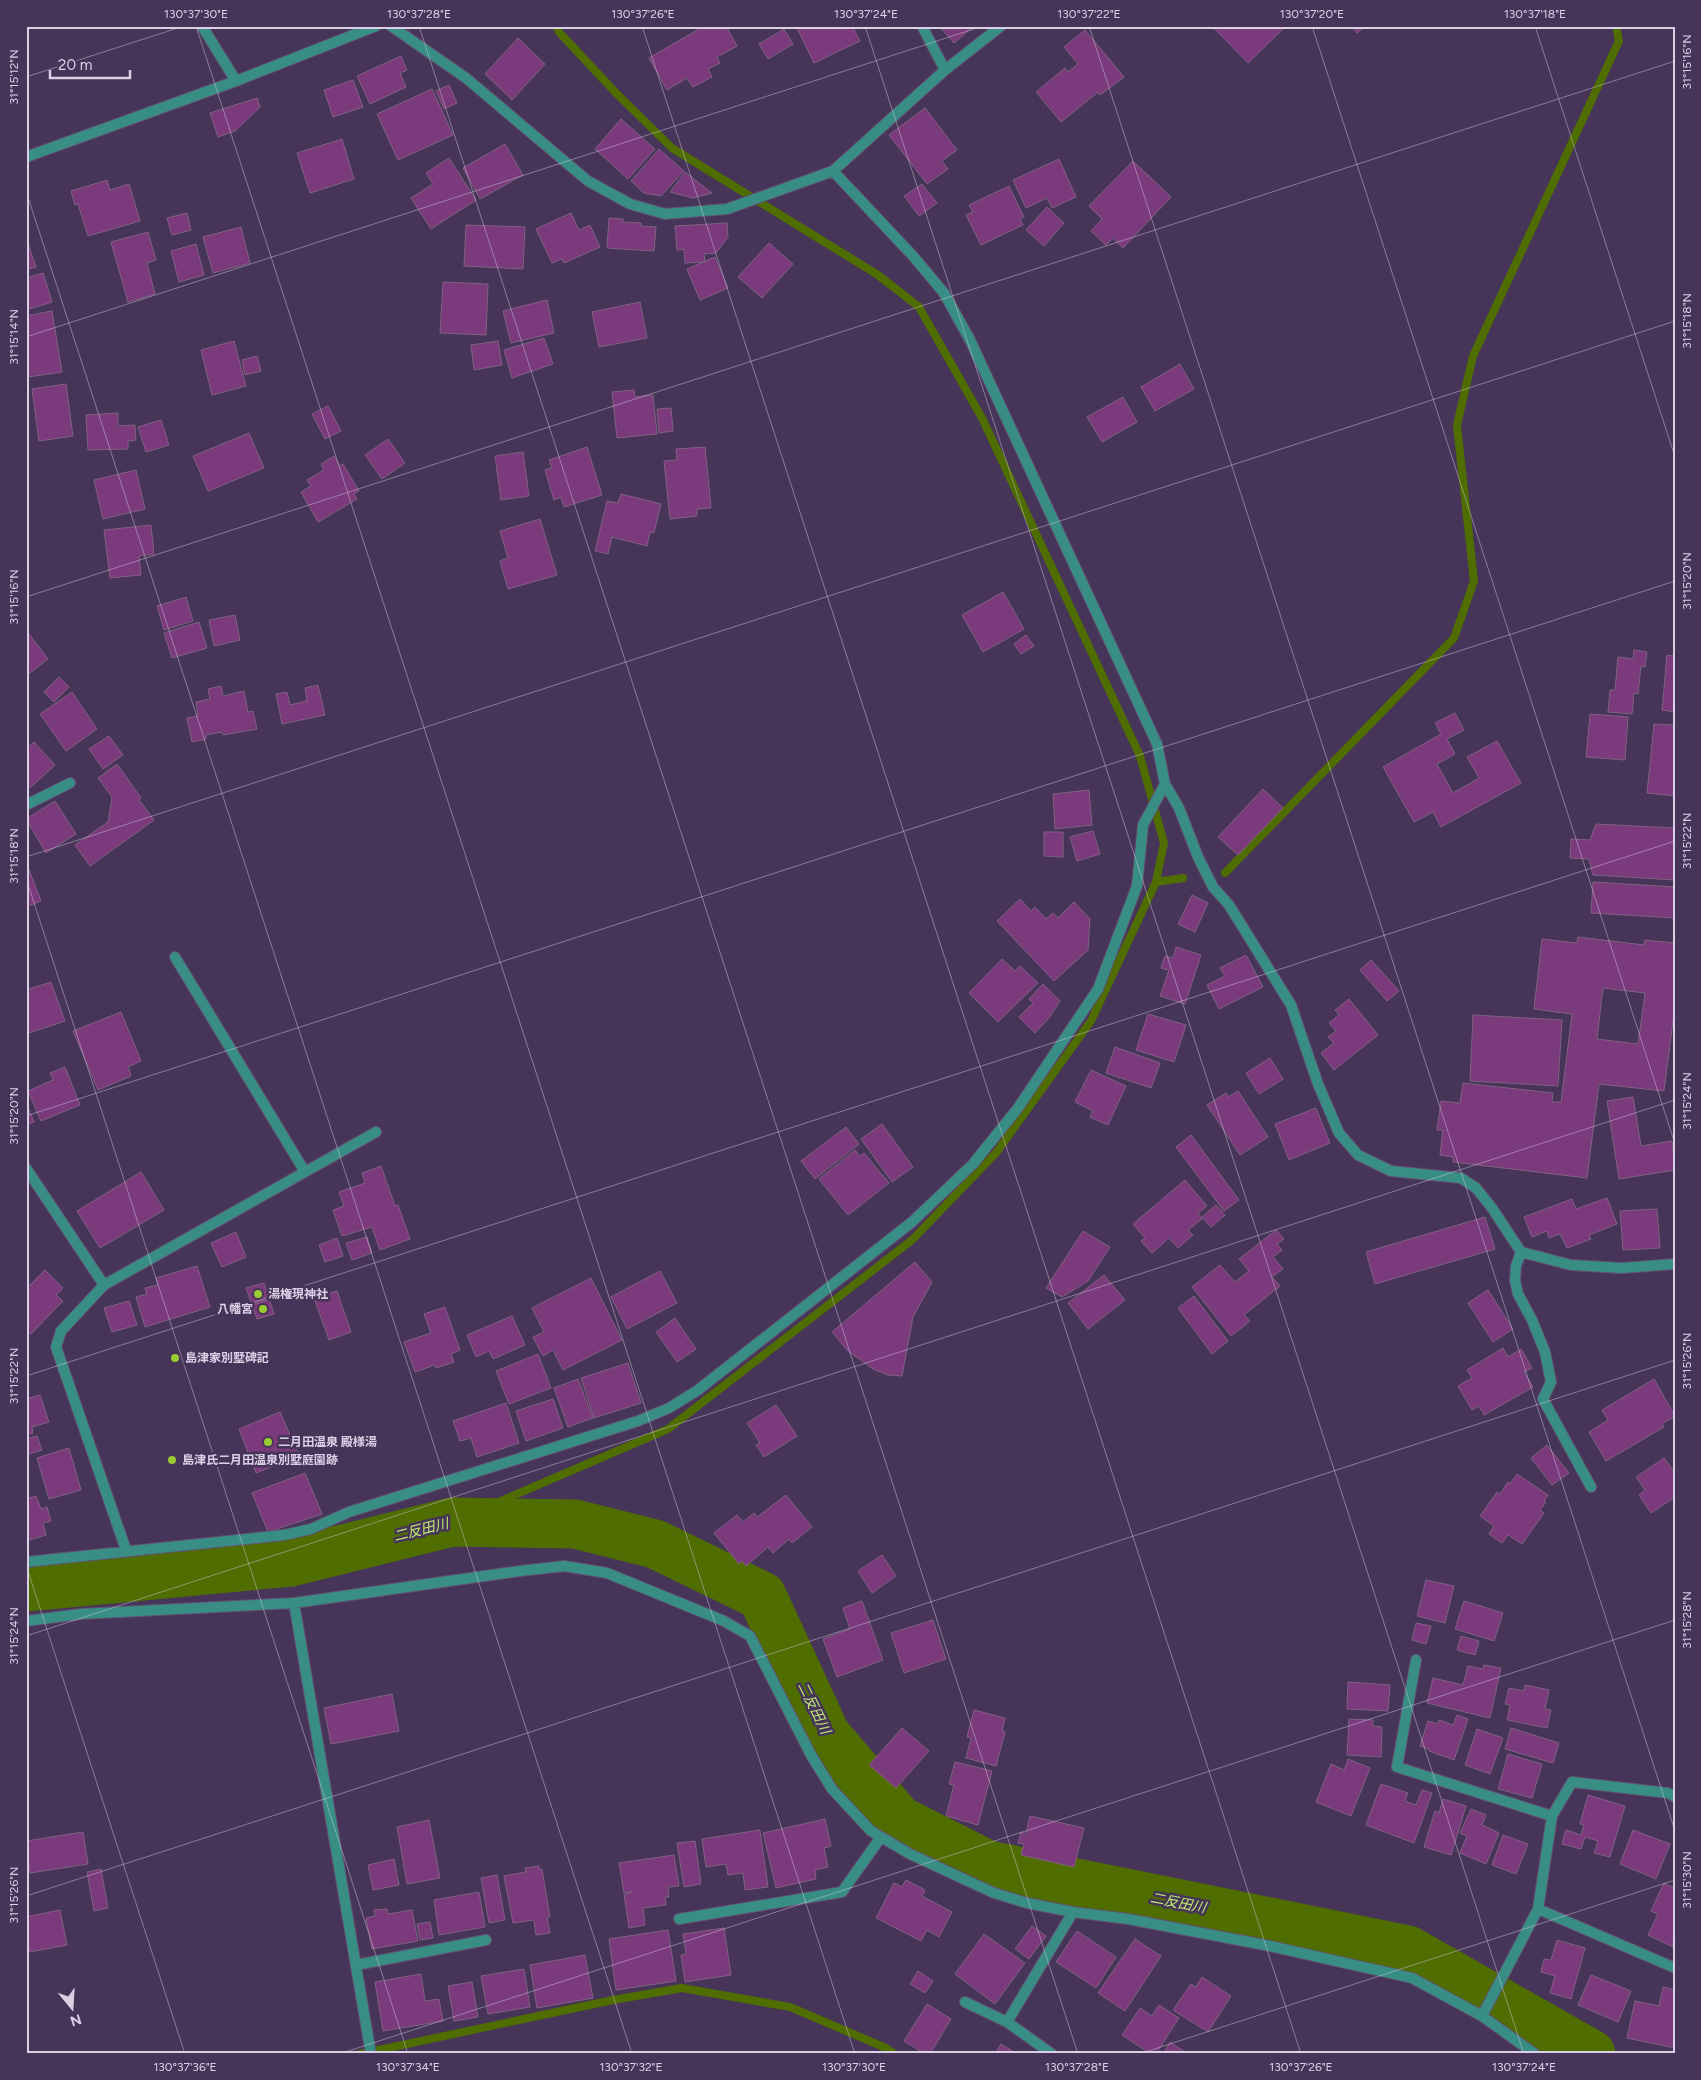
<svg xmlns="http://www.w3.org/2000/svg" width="1701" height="2080" font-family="Figtree,'Noto Sans JP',sans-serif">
<rect width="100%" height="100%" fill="#463558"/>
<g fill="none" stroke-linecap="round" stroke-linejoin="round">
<path stroke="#4f6d00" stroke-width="8" d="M556,26l3,6 57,61 56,55 206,127 41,32 63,111 158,338 24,87 -8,39
M1225,873l229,-235 20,-57 -17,-156 16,-69 146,-315 -3,-15
M452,1522l216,-93 244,-189 84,-87 95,-132 65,-139 27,-4
M360,2054l253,-54 69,-12 108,19 96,41 9,6"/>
<path stroke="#4f6d00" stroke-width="49" d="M26,1587l265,-25 161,-40 123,2 80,20 107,52 64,139 73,85 89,45 420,85 183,104"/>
</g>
<path fill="#7a3a7c" stroke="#816181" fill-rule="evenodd" d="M697,26h29l11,20 -20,11 3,6 -12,6 4,8 -19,10 -6,-9 -20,12 -18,-32 50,-29z
M796,26h56l8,15 -46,22z
M939,26h35l-20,17z
M1212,26h74l-38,37z
M1352,26h14l-9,7z
M784,29l9,15 -25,15 -9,-15z
M1085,30l39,47 -24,18 -2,-3 -37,30 -25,-30 29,-24 3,4 10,-8 -14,-17z
M518,38l27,26 -33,36 -27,-26z
M401,56l6,14 -7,3 6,14 -36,17 -13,-28z
M353,80l10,27 -30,10 -9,-27z
M449,85l8,18 -13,6 -8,-18z
M432,89l21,46 -55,25 -21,-46z
M257,98l3,9 -25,24 -17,6 -8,-24z
M925,108l32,42 -15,11 6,8 -21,15 -38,-49z
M621,119l34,30 -27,30 -33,-30z
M342,139l12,40 -44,14 -13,-40z
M505,144l18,31 -43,24 -17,-31z
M659,149l25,22 -23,25 -17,-3 -13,-12z
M449,158l27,42 -45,29 -20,-31 22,-14 -7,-11z
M1059,159l17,38 -24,11 -5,-10 -21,10 -13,-28z
M1133,161l38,36 -48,51 -10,-10 -7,7 -15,-14 11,-12 -13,-13z
M685,172l27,21 -19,5 -23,-6z
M107,180l3,10 19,-6 11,37 -52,15 -10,-32 -3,1 -4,-14z
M922,184l15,19 -18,13 -15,-20z
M1009,186l15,31 -4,2 3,6 -42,20 -15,-30 7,-3 -4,-7z
M1047,207l17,16 -20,23 -18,-16z
M187,213l4,17 -19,5 -5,-17z
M571,213l8,17 11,-5 10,22 -36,16 -2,-4 -10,4 -16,-34z
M609,218l14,1v3l18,1v3l15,1 -2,24 -47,-3z
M727,223l1,14 -12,16 -12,1 1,8 -20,1 -1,-14 -7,1 -2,-24z
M466,225l59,2 -2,42 -59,-3z
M241,227l9,36 -37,10 -10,-36z
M148,232l8,28 -9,3 8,31 -27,8 -17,-60z
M26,238l10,29 -10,3z
M769,243l24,21 -31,34 -24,-21z
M196,244l8,31 -25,7 -8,-31z
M715,257l13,31 -28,12 -13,-31z
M43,273l9,29 -26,8v-32z
M443,282l45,2 -2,51 -46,-2z
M547,300l7,33 -43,10 -8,-32z
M640,302l7,36 -48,9 -7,-35z
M52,311l10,61 -34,5 -2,-61z
M544,338l9,26 -41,14 -8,-28z
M234,341l12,45 -34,9 -11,-45z
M498,341l4,24 -28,5 -3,-25z
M257,356l4,15 -16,4 -3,-15z
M1180,364l14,25 -39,22 -14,-24z
M66,384l7,52 -34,5 -7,-52z
M634,390l1,7 18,-2 4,39 -40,4 -5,-46z
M1123,397l14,25 -35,20 -15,-25z
M328,406l13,25 -16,8 -13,-25z
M671,408l2,23 -14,2 -2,-24z
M118,413v13l17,-1 1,15 -8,1v8l-40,1 -2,-35z
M161,420l8,25 -23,7 -8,-25z
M249,433l15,35 -56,23 -15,-35z
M388,439l17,24 -23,16 -17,-24z
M587,447l15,48 -38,12 -3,-10 -7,3 -9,-30 7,-2 -3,-8z
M705,447l6,61 -14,1v7l-27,3 -6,-58 13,-1 -1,-11z
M523,452l6,44 -28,4 -6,-44z
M334,456l6,10 3,-2 16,27 -5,3 3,5 -39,23 -17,-30 10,-6 -4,-6 17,-10 -3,-6z
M136,470l9,39 -42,10 -9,-39z
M621,494l40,10 -7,29 -4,-1 -3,14 -35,-9 -4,17 -13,-3 12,-50 11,2z
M540,519l17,56 -49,14 -8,-28 8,-3 -8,-27z
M151,525l3,29 -15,2 2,19 -31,3 -6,-48z
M1003,592l21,37 -41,23 -21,-37z
M186,597l7,24 -29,9 -7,-24z
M235,615l5,25 -26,6 -5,-26z
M199,622l8,26 -35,10 -8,-25z
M29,634l19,25 -22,17v-40z
M1026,635l8,11 -13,8 -7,-10z
M1634,650l13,2 -2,15 -4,-1 -3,28 -4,-1 -2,21 -24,-2 2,-22h5l3,-33 15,2z
M1667,655l8,1v56l-13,-2z
M59,677l10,10 -15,15 -10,-10z
M318,685l7,30 -43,9 -6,-30 11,-2 3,13 17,-4 -2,-13z
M221,686l2,10 21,-5 4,21 5,-1 4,18 -34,6 -1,-3 -16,3v4l-14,3 -5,-24 11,-2 -2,-14 14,-3 -2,-10z
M72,692l25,37 -31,22 -26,-37z
M1455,713l9,17 -17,9 8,15 -18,10 16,29 26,-15 -12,-21 30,-16 24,42 -80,44 -8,-15 -19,10 -31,-55 58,-33 -6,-11z
M1590,714l38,3 -3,43 -39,-3z
M1654,724l21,1v71l-28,-3z
M109,736l14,19 -20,14 -14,-20z
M34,742l21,23 -25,23 -4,-4v-35z
M117,764l24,34 -2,2 15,20 -64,46 -15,-21 33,-23 4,-25 -14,-19z
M1263,789l20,19 -45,47 -20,-18z
M1089,790l3,35 -37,4 -2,-35z
M55,801l21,33 -30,19 -20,-34z
M1596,824l79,4v52l-82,-5 -4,-16 -19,-1 1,-19 19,1z
M1093,831l7,23 -23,7 -7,-24z
M1044,832h19v25l-19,-1z
M26,862l15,39 -15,6z
M1593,882l82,5v31l-84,-5z
M1192,895l16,8 -13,29 -17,-8z
M1020,899l11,12 4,-4 11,12 7,-6 5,5 16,-16 16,17 -2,31 -34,31 -57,-60z
M1578,937l66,8 1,-5 30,3v62l-11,86 -65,-7 -12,94 -134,-16v-5l-13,-2 3,-25h-6l4,-29 19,2 3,-20 90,10 -1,9h9l11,-88 -38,-5 8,-70 35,4zM1603,988l42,5 -7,51 -41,-5z
M1176,947l25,8 -16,49 -25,-8 9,-26 -8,-2 4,-12 8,2z
M1246,955l17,32 -44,22 -12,-24 18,-9 -5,-8z
M1002,959l13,12 5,-5 18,17 -40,39 -29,-29z
M1371,960l28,31 -12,10 -27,-31z
M51,982l14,39 -39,13v-44z
M1043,984l17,17 -11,17 -14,15 -16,-16 14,-14 -4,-4z
M1349,999l29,36 -44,35 -13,-17 13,-10 -6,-6 8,-6 -7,-8 10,-8 -4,-5z
M121,1012l20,49 -13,6 3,9 -33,14 -25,-59z
M1148,1014l38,11 -12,37 -38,-12z
M1473,1015l89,5 -4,66 -88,-5z
M1115,1047l45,16 -9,25 -45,-15z
M1270,1058l13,21 -24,15 -13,-21z
M65,1067l15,38 -39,16 -13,-30 25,-11 -3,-7z
M1091,1070l35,16 -18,39 -18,-8 3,-6 -18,-9z
M1238,1091l30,46 -28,18 -33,-50 19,-12 2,4z
M1633,1097l8,49 31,-5 3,29 -56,9 -12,-78z
M26,1103l8,19 -8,3z
M1316,1108l14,35 -41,17 -14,-36z
M882,1124l31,43 -21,15 -31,-43z
M846,1127l13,17 -44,35 -14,-18z
M1191,1135l48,65 -15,11 -48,-64z
M855,1150l5,6 4,-3 25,30 -41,32 -29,-36z
M381,1166l14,40 3,-1 12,34 -30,11 -8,-23 -30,9 -9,-26 11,-4 -5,-14 26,-9 -3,-10z
M141,1172l23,38 -64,38 -23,-37z
M1185,1180l22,26 -9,7 4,6 -14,11 5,5 -15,13 -9,-10 -17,15 -11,-12 4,-3 -12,-14z
M1607,1198l10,26 -28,11 2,4 -24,9 -7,-14 -11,4 -2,-7 -15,6 -8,-20 48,-18 4,10z
M1216,1205l9,10 -14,12 -9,-10z
M1657,1209l3,39 -37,2 -3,-39z
M1485,1217l10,32 -120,35 -9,-32z
M1276,1230l8,9 -7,5 5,6 -9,7 10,12 -11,8 8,9 -36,29 6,6 -19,15 -39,-49 28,-22 15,17 14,-11 -10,-12z
M1083,1231l27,16 -22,34 -26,16 -16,-9z
M236,1232l10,25 -24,10 -11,-24z
M367,1237l5,16 -20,7 -6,-17z
M337,1238l6,18 -18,6 -6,-17z
M915,1262l17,20 -19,35 -11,59 -14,-1 -15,-6 -25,-18 -16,-19z
M197,1266l13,41 -65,20 -9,-30 11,-3 -2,-6 13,-3 -2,-7z
M45,1270l18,18 -7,7 7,6 -32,33 -5,-4v-41z
M660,1271l17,32 -50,26 -16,-32z
M1104,1275l21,25 -37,29 -20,-26z
M591,1278l31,62 -59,30 -10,-20 -10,6 -10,-19 11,-5 -12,-24z
M264,1283l5,16 -17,6 -6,-17z
M1488,1290l25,39 -20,13 -25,-39z
M337,1291l14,41 -22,8 -15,-42z
M1194,1296l34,45 -16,13 -34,-46z
M269,1299l5,15 -17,5 -5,-14z
M129,1301l8,24 -25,7 -8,-24z
M445,1307l15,43 -9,4 3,8 -18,6 -1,-3 -20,7 -11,-30 27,-9 -7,-19z
M512,1316l13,29 -32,14 -4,-8 -13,6 -9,-22z
M675,1318l21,31 -19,13 -21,-30z
M1503,1348l5,9 13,-8 11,19 -8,4 9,15 -49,28 -5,-9 -7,4 -14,-24 14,-8 -5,-8z
M538,1354l13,34 -42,16 -13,-33z
M628,1363l13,40 -47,15 -13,-40z
M578,1379l15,39 -25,9 -14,-39z
M1654,1379l21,37 -13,8 2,3 -58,34 -17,-29 19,-12 -6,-10z
M40,1395l9,27 -17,5 1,6 -7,2v-36z
M553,1399l10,29 -37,13 -10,-30z
M506,1403l13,40 -42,14 -6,-19 -11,3 -7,-20z
M776,1405l21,31 -33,21 -8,-12 4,-2 -13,-20z
M280,1412l19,44 -43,17 -17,-44z
M37,1436l5,14 -16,5v-16z
M1547,1445l22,28 -17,12 -21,-27z
M69,1448l12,42 -32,9 -12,-41z
M1664,1458l11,15v24l-24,16 -12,-18 6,-5 -9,-13z
M305,1473l17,41 -54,18 -16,-39z
M1517,1474l31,21 -4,6 2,1 -6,8 4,3 -22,31 -14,-9 -6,8 -13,-9 5,-8 -14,-10 17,-24 3,2 8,-12 2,2z
M786,1495l26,32 -20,16 -3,-4 -16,14 -5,-6 -22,19 -4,-5 -3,3 -25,-31 23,-18 6,7 11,-9 3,4z
M36,1496l5,13 6,-2 4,14 -8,2 3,12 -20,6v-42z
M882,1555l14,21 -24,17 -14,-22z
M1426,1580l28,6 -9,37 -28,-7z
M862,1601l21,59 -46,17 -14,-38 27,-10 -7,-21z
M1464,1601l39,12 -9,28 -39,-12z
M933,1620l13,39 -42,14 -13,-40z
M1416,1623l15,3 -5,18 -14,-4z
M1461,1636l18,5 -4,14 -18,-5z
M1484,1665l17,3 -11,50 -63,-15 6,-25 30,7 5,-19 15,3z
M1348,1682l42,3 -2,26 -41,-2z
M1525,1685l24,5 -4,19 6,1 -4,18 -40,-8 3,-15 -5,-1 4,-16 15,3z
M392,1694l7,37 -68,13 -7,-36z
M974,1710l31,8 -3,13 3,1 -9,34 -30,-8 5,-20 -4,-1z
M1457,1715l11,4 -14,41 -25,-9v-2l-9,-3 8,-25 10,3 1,-4 14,5z
M1349,1719l24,1v6l9,1 -1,30 -34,-2z
M902,1728l27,23 -33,37 -27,-23z
M1511,1728l48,15 -6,20 -48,-14z
M1477,1729l26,9 -13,36 -25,-9z
M1508,1754l34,10 -10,34 -34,-9z
M1348,1759l22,9 -19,48 -35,-14 15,-38 13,6z
M955,1762l37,9 -14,54 -32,-9 8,-31 -5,-1z
M1381,1784l27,9 -3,8 11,4 6,-15 10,3 -18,50 -48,-18z
M1588,1795l37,11 -15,51 -16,-4 4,-12 -13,-4 -4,12 -19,-5 4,-14 15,5 3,-10 -4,-1z
M1443,1799l23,7 -15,49 -27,-8 11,-36 4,2z
M1471,1809l15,6 -4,10 17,8 -13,31 -26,-11 7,-17 -7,-3z
M1030,1816l54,12 -10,39 -53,-12 3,-11 -6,-1 3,-11 5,2z
M825,1819l6,27 -7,2 4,19 -13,3 1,9 -40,9 -13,-55z
M429,1820l11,58 -33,6 -10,-57z
M760,1830l8,57 -23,3 -2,-17 -15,2 -2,-11 -20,3 -4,-28z
M1633,1830l37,14 -14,35 -36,-15z
M83,1832l5,32 -58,9 -4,-32z
M1503,1835l25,9 -12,30 -24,-9z
M695,1841l6,43 -17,3 -7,-44z
M674,1855l5,31 -11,1 1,10h-4l1,8 -23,3 2,17 -16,3 -5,-33 8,-3 -8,1 -5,-30z
M394,1859l5,26 -26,5 -5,-25z
M539,1866v4l3,-1 8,48h-3l3,16 -14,2 -2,-15 -21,3 -9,-47 22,-4 -1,-4z
M101,1869l7,39 -14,3 -7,-39z
M497,1875l8,45 -16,3 -8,-45z
M906,1880l19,10 -3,6 30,16 -13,25 -12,-7 -6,11 -45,-23 18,-35 8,4z
M1664,1883l11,6 -2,58 -25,-12 10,-21 -7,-3z
M479,1892l6,35 -46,8 -5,-35z
M387,1909l1,5 24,-4 6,31 -46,8 -6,-31 9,-2 -1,-6z
M60,1910l7,35 -37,7 -4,-18v-17z
M430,1922l3,16 -13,2 -3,-16z
M1032,1926l14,10 -17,23 -14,-10z
M724,1928l7,47 -46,7 -4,-27 5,-1 -3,-20z
M668,1930l8,51 -60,9 -7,-51z
M1077,1931l39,26 -20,31 -40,-26z
M984,1934l41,29 -30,41 -40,-30z
M1135,1939l26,17 -36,55 -27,-18z
M1557,1940l28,8 -14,51 -21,-6 5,-17 -14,-4 3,-13 7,1z
M585,1955l8,43 -56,10 -7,-43z
M524,1969l6,38 -42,7 -7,-38z
M918,1971l15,10 -8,12 -15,-9z
M421,1974l4,27 14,-2 4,22 -60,10 -8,-49z
M1591,1975l40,16 -13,31 -40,-17z
M1202,1977l29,19 -23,36 -35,-22 18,-26 5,3z
M472,1982l6,35 -24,4 -6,-35z
M1663,1987l12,3v58l-48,-10 8,-37 24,5z
M927,2004l24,15 -21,35h-5l-21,-13z
M1159,2005l20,13 -23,36h-5l-29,-19 18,-27 12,8z
M1170,2042l18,12h-25z
M1001,2044l16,10h-22z"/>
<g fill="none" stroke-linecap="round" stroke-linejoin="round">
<defs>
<path id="minor" d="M202,26l34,55
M391,26l75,52 122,103 42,23 35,10 62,-5 106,-38 80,85 31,37 26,47 187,404 8,40 14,24 19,49 15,30 16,18 62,100 27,79 21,49 19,22 33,16 70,7 15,10 16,20 29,44 50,13 51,3 53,-4
M922,26l23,44
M26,157l210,-76 140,-55
M833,171l112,-101 56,-44
M26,805l44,-22
M175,957l130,215
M26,1168l78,117 -43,46 -5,16 70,203
M1521,1252l-5,14 -1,15 3,13 14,26 13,32 6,30 -8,17 48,88
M104,1285l272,-153
M26,1562l258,-27 27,-6 38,-17 289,-91 31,-13 29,-18 214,-168 61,-58 45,-56 80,-119 39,-103 6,-61 22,-41
M294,1603l77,451
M26,1621l55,-7 213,-11 226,-32 44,-5 43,7 117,48 26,15 61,119 21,34 39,42 39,23 84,39 33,10 46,9 55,7 142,27 142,32 70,38 53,38
M1416,1660l-19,107 155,49 20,-34 96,11 7,4
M1538,1909l14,-93
M679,1919l163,-27 39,-55
M356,1965l130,-25
M965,2002l42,20 66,-110
M1482,2016l56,-107 137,59
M1007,2022l45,32"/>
</defs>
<use href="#minor" stroke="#615172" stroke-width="12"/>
<use href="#minor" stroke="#388e85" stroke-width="10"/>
</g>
<path fill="none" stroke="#dbd1e7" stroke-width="1" stroke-opacity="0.45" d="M196,26l659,2028M419,26l659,2028M642,26l659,2028M865,26l659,2028M1089,26l586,1805M1312,26l363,1118M1535,26l140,431M26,77l158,-51M26,191l606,1863M26,337l957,-311M26,597l1649,-536M26,857l1649,-536M26,878l382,1176M26,1116l1649,-535M26,1376l1649,-535M26,1565l159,489M26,1636l1649,-536M26,1896l1649,-536M339,2054l1336,-434M1139,2054l536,-174"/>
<g fill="#9bcb33" stroke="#463558" stroke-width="2">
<circle cx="258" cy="1294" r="5"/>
<circle cx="263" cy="1309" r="5"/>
<circle cx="175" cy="1358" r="5"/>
<circle cx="268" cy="1442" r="5"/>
<circle cx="172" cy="1460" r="5"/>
</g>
<g text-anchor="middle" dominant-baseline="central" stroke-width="5" stroke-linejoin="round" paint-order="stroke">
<g font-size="12" font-weight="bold" fill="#dbd1e7" stroke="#463558" text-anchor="start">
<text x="268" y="1294">湯権現神社</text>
<text x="253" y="1309" text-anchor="end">八幡宮</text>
<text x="185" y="1358">島津家別墅碑記</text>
<text x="278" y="1442">二月田温泉 殿様湯</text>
<text x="182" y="1460">島津氏二月田温泉別墅庭園跡</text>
</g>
<g font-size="14" font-style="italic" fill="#bfeb73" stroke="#463558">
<text transform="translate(421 1530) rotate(-14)">二反田川</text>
<text transform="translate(814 1708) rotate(64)">二反田川</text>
<text transform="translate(1178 1903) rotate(11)">二反田川</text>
</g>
</g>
<rect width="1701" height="2080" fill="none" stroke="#463558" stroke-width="55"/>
<g transform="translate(72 2008) rotate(162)" stroke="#463558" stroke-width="4" paint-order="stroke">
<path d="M0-4L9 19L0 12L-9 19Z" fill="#dbd1e7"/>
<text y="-8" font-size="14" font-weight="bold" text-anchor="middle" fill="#dbd1e7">N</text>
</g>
<path d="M50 70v8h80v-8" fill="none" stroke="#dbd1e7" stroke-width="2.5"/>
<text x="58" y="70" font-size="15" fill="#dbd1e7" stroke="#463558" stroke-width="4" paint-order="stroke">20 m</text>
<rect x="28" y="28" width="1646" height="2024" fill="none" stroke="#dbd1e7" stroke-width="2"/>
<g font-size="12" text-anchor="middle" fill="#dbd1e7">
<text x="196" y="18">130°37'30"E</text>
<text x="419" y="18">130°37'28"E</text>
<text x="643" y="18">130°37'26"E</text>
<text x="866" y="18">130°37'24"E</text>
<text x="1089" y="18">130°37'22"E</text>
<text x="1312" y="18">130°37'20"E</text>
<text x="1535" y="18">130°37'18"E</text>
<text transform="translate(1687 62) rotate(-90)" y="4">31°15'16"N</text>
<text transform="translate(14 77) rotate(-90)" y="4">31°15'12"N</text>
<text transform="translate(1687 321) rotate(-90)" y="4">31°15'18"N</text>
<text transform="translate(14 337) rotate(-90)" y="4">31°15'14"N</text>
<text transform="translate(1687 581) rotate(-90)" y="4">31°15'20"N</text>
<text transform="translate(14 597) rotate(-90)" y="4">31°15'16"N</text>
<text transform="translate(1687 841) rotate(-90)" y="4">31°15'22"N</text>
<text transform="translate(14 856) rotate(-90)" y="4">31°15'18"N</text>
<text transform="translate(1687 1101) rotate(-90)" y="4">31°15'24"N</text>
<text transform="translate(14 1116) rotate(-90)" y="4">31°15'20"N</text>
<text transform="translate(1687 1361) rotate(-90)" y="4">31°15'26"N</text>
<text transform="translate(14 1376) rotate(-90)" y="4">31°15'22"N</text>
<text transform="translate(1687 1620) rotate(-90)" y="4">31°15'28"N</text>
<text transform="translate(14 1636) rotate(-90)" y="4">31°15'24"N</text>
<text transform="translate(1687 1880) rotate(-90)" y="4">31°15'30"N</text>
<text transform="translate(14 1895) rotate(-90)" y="4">31°15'26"N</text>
<text x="185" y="2071">130°37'36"E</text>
<text x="408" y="2071">130°37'34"E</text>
<text x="631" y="2071">130°37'32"E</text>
<text x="854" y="2071">130°37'30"E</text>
<text x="1077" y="2071">130°37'28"E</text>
<text x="1301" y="2071">130°37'26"E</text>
<text x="1524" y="2071">130°37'24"E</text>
</g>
</svg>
